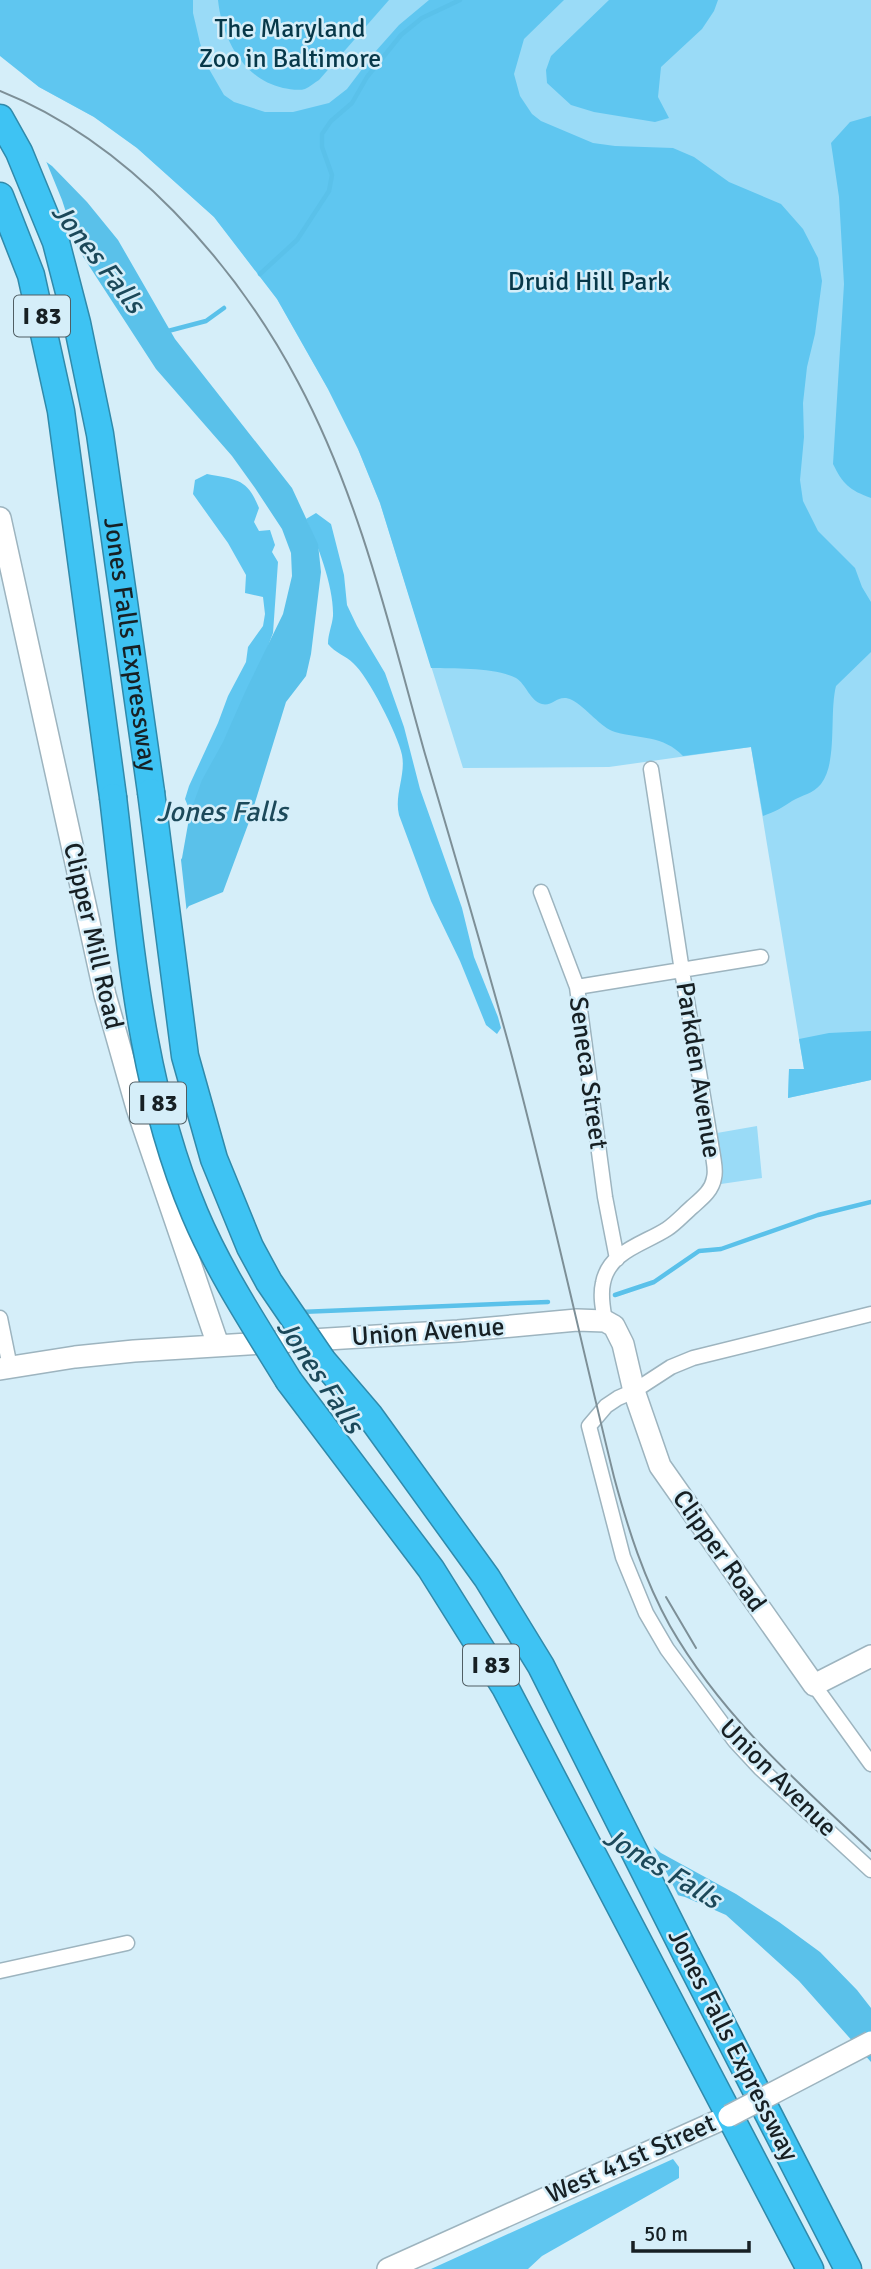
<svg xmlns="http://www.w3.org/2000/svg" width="871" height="2269" font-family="Signika,sans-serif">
<rect width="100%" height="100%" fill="#d5eef9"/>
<path fill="#9adbf7" d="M0,0h871v1080l-83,18 1,-29h15l-53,-322 -142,20 -146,1 -83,-265 -22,-54 -30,-60 -51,-90 -63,-82 -77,-69 -43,-31 -55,-30 -15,-12 -24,-31z
M757,1126l5,52 -41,6 -4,-51z"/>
<path fill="#5fc6f0" d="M0,0h193v13l7,30 9,26 15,26 10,7 31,10h28l36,-9 18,-14 28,-37 24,-27 30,-25h135l-40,39 -10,35 6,22 12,18 9,7 52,22 22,3 58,2 21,9 35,25 52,22 22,25 15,29 4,23 -7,53 -8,33 -4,36 1,34 -4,43 3,21 15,30 37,37 7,19 9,15v50l-35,34c-7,28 2,76 -15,98 -8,10 -19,11 -29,17 -12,8 -16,10 -29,15l-12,-69 -68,9c-20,-21 -43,-17 -68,-24 -14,-4 -29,-25 -43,-32 -14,-7 -19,7 -30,4 -12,-3 -16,-20 -26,-26 -22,-11 -60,-9 -85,-10l-51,-165 -22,-54 -30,-60 -51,-90 -63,-82 -77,-69 -43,-31 -55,-30 -39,-31z
M218,0h171l-70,80c-4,2 -9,7 -14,9 -6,2 -16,0 -22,-1 -40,-9 -61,-50 -65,-88z
M609,0h109l-4,11 -12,18 -41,38 -3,30 11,21 -14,4 -61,-10 -23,-7 -24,-22 -1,-13 5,-14z
M871,116v382c-22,-8 -28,-14 -38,-34l11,-180 -5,-87 -8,-54 19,-21z
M207,474c30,6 40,4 52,34l-5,14 5,9 11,-1 5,15 -3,7 6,10 -5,71 -18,47 -63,136 -7,-17 4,-13 29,-63 10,-27 18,-34 2,-15 15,-21 2,-12 -2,-17 -18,-4 1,-18 -18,-32 -35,-49 2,-14z
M316,513l15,11 13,51 3,30 10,21 28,47 19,54 16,62 42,119 12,49 24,60 3,11 -4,6 -11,-9 -26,-64 -29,-60 -32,-86c-5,-20 7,-40 3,-60 -4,-20 -34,-79 -49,-92 -7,-7 -18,-10 -25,-19 0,-10 4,-18 5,-28 1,-29 -15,-70 -27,-97z
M871,1031v49l-83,18 1,-29h15l-5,-30 30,-6z
M673,2159l6,8v11l-137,78 -14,13h-97z"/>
<path fill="#5ac1ea" d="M0,129l52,37 35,36 31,38 57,99 117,149 26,56 3,28 -10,82 -5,22 -20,26 -37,120 -26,70 -34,14 -7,9 -4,12 -2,20 8,71 23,93 19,62 21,60 32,65 34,49 41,43 107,142 94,172 83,130 23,19 75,41 43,28 41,30 37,38 14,18v54l-72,-81 -73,-66 -41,-18 -45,-11 -33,-22 -23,-23 -35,-52 -46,-98 -92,-166 -147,-197 -33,-58 -35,-67 -21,-64 -17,-65 -15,-73 -8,-78 4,-19 36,-35 7,-11 8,-45 12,-33 21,-38 23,-52 37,-76 9,-38 -1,-23 -9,-24 -27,-41 -23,-32 -76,-87 -85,-131 -50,-52 -21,-15z"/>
<path fill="#d5eef9" d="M0,125l44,31 18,44 20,61 -13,-21 -51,-51 -18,-14z
M180,851l7,63 -6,14 18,141 51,162 107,157 258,407 25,37 9,6 31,61 -42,-10 -33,-22 -105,-174 -238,-363 -91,-190 -35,-237 36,-36z"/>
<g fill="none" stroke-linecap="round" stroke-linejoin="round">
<path stroke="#5ac1ea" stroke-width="4.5" d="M260,274l37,-34 32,-49 3,-16 -10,-28v-13l9,-13 21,-18 15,-26 34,-42 21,-17 38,-18
M168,331l38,-10 18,-13
M615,1295l39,-13 45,-31 22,-2 97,-34 53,-13
M300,1312l248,-10"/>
<defs>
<path id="street" d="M541,892l36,95 28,210 12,62
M577,987l184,-30
M871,1314l-178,44 -22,9 -37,24 -16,7 -12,8 -17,20 34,131 23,56 21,36 68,92 25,27 111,102
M0,1318l10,49
M605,1321c-2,-12 -5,-25 -2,-38 6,-32 41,-39 64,-54 9,-6 17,-15 25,-22 9,-8 20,-16 22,-29 2,-7 0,-15 -1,-22l-31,-185 -31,-202
M814,1685l57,79
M0,1971l127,-28"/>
<path id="secondary" d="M0,518l105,477 32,113 81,237
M0,1369l75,-12 59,-6 324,-20 119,-11 28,1 9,5 9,18 11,47 26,75 154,219 57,-29
M388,2269l341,-153"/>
<g id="highway">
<path id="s1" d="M0,118l19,34 37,90 21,81 23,111 51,358"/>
<path d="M0,196l31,79 30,136 52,386"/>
<path d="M289,1381l142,188 74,118 305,582"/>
<path d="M687,1956l161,313"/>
</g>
</defs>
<use href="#street" stroke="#9db4bf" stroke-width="17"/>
<use href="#secondary" stroke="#9db4bf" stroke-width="24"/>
<use href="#highway" stroke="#308aab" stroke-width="29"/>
<use href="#street" stroke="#fff" stroke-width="14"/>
<use href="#secondary" stroke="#fff" stroke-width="21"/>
<use href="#highway" stroke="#3ec3f3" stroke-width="26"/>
<path stroke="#7d8f97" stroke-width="2" d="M0,91c128,51 235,172 298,291 62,116 92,247 127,372 29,98 58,197 85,295 38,142 69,286 104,428 14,52 30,102 56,149 51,89 127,156 201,225
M666,1597l30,51"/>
<defs>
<path id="secondary-bridge" d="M729,2116l142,-74"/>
<path id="highway-bridge" d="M151,792l34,264 29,103 36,88 19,35 54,79 47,55 117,162 54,88 146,290
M113,797c17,141 26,285 82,417 25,59 61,113 94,167"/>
</defs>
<use href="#secondary-bridge" stroke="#9db4bf" stroke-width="24" stroke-linecap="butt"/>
<use href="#highway-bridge" stroke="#308aab" stroke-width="29" stroke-linecap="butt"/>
<use href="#secondary-bridge" stroke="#fff" stroke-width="21"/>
<use href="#highway-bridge" stroke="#3ec3f3" stroke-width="26"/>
</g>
<g text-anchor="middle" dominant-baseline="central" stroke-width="5" stroke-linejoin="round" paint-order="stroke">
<g fill="#d5eef9" stroke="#505e64" stroke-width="2">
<rect x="14" y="295.5" width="56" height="41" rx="5"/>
<rect x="130" y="1082.5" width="56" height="41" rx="5"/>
<rect x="463" y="1644.5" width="56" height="41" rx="5"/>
</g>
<g font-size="24" font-weight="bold" fill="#172024">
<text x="42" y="316">I 83</text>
<text x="158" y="1103">I 83</text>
<text x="491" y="1665">I 83</text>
</g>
<g font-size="26" fill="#073849" stroke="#d5eef9">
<text x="290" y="29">The Maryland<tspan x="290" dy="30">Zoo in Baltimore</tspan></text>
<text x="589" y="282">Druid Hill Park</text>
</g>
<g font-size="26" fill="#172024" stroke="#d5eef9">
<text stroke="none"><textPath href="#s1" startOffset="546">Jones Falls Expressway</textPath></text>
<text transform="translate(93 936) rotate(77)">Clipper Mill Road</text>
<text transform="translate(698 1070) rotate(81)">Parkden Avenue</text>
<text transform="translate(588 1073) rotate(82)">Seneca Street</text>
<text transform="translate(428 1332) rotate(-4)">Union Avenue</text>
<text transform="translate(719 1551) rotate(55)">Clipper Road</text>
<text transform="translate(778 1778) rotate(45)">Union Avenue</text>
<text transform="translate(733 2045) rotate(63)">Jones Falls Expressway</text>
<text transform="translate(631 2159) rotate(-24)">West 41st Street</text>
</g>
<g font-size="28" font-style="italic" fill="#1c495a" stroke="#d5eef9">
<text transform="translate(98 258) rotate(52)">Jones Falls</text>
<text x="222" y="812">Jones Falls</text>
<text transform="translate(320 1376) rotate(56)">Jones Falls</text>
<text transform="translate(662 1868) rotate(31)">Jones Falls</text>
</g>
</g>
<path d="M633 2241v10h116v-10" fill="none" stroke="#172024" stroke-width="3.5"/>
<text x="644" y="2241" font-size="21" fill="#172024" stroke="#d5eef9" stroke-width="5" paint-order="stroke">50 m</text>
</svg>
